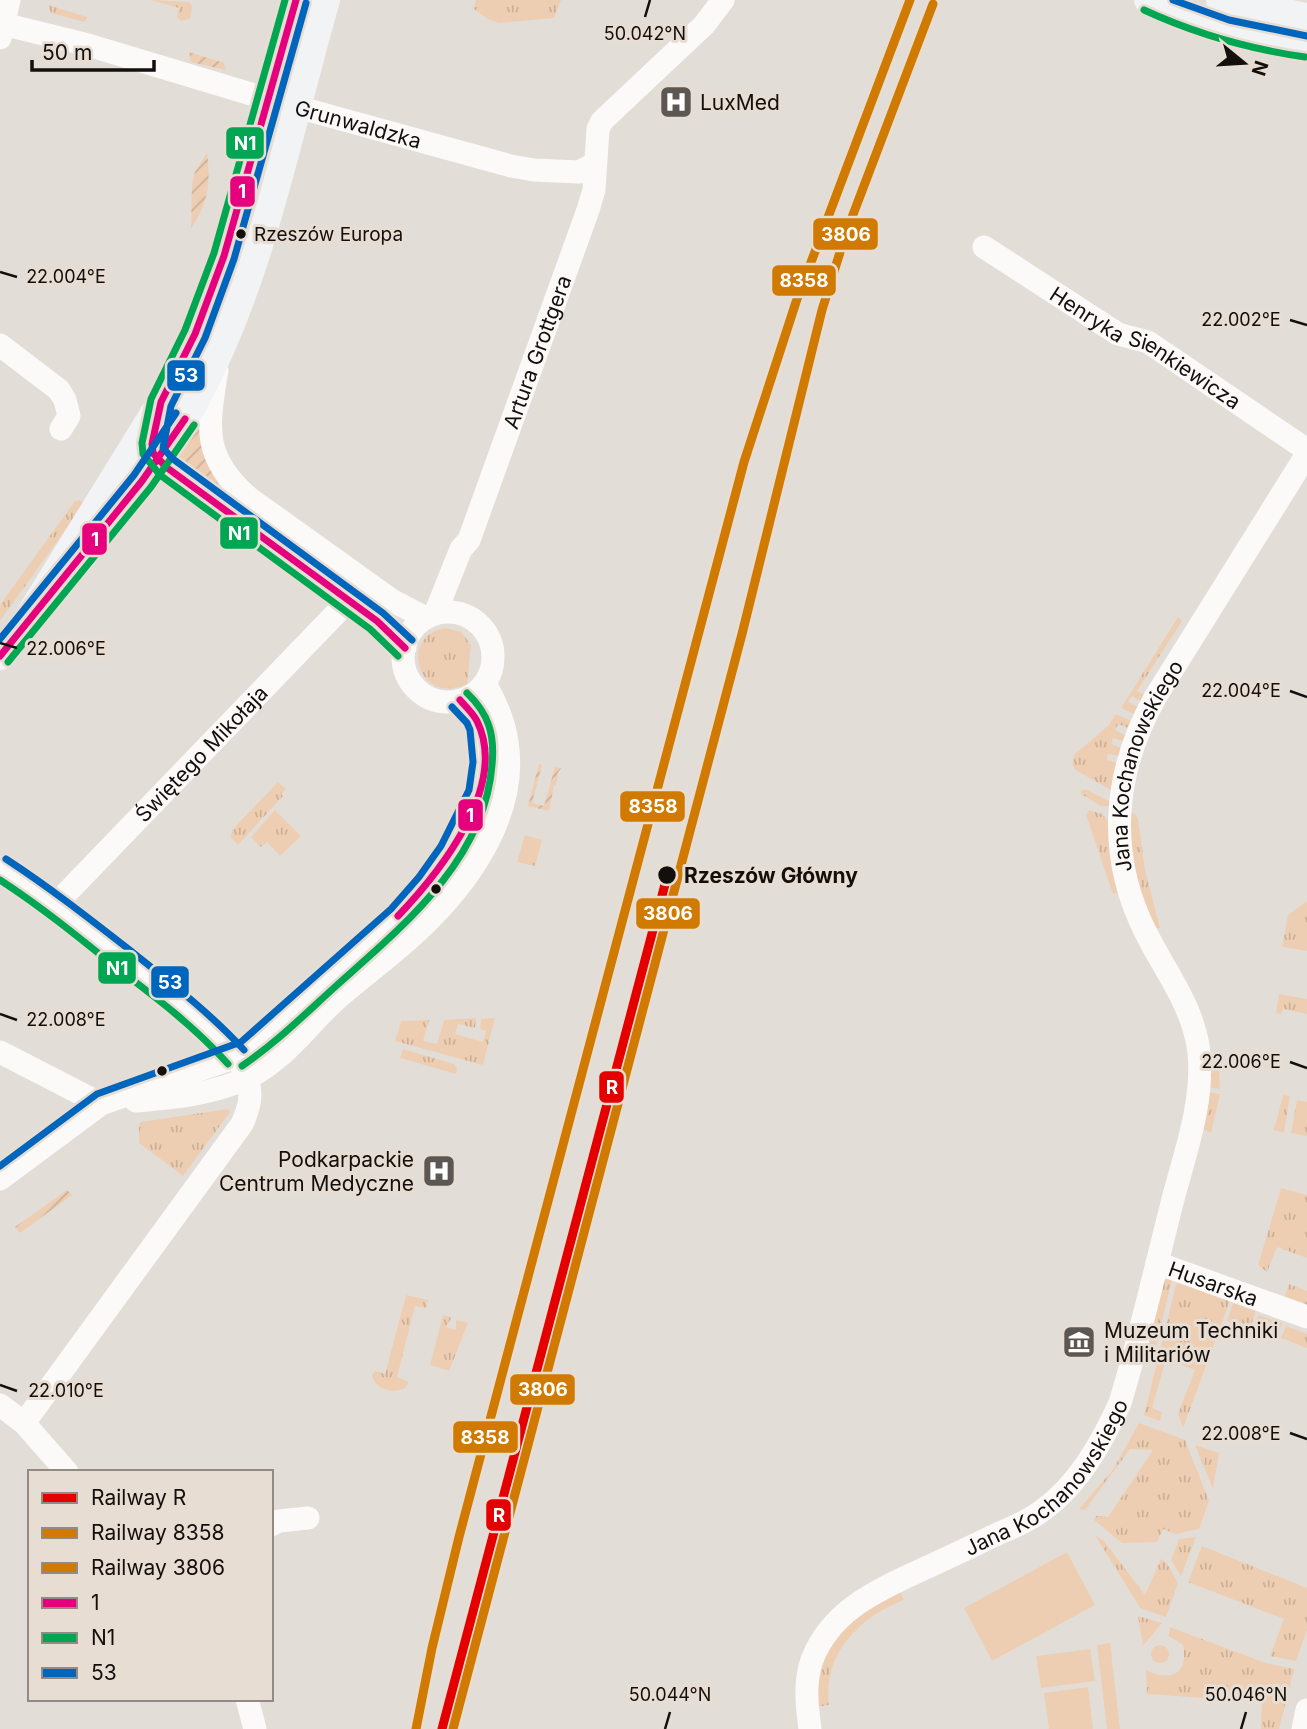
<svg xmlns="http://www.w3.org/2000/svg" width="1307" height="1729" font-family="Inter,sans-serif">
<defs>
<pattern id="grass-tufts" width="24" height="20" patternUnits="userSpaceOnUse" patternTransform="scale(1.75)"><rect width="24" height="20" fill="#eeceb2"/><path d="M3 7l-1-3M5 7V3M7 7l1-3M15 17l-1-3M17 17v-4M19 17l1-3" fill="none" stroke="#cbb098"/></pattern>
<pattern id="garden-furrows" width="10" height="10" patternUnits="userSpaceOnUse" patternTransform="scale(1.75)"><rect width="10" height="10" fill="#eeceb2"/><path d="M-1 1l2-2M0 10L10 0M9 11l2-2" fill="none" stroke="#cbb098"/></pattern>
</defs>
<rect width="100%" height="100%" fill="#e3ddd8"/>
<path fill="url(#grass-tufts)" d="M151,0l38,2 3,5 -2,12 -9,2 -4,-4 2,-9z
M476,0h85l-7,18 -55,5 -11,-4 -14,-10z
M48,5l39,12 -1,3 -2,2 -33,-9z
M231,496l153,111 -5,7 -152,-113z
M80,500l4,4 -84,117v-16l75,-104z
M1178,617l4,4 -45,70 7,4 -3,6 -9,-5 -4,6 10,5 -4,7 -13,-6z
M445,628l16,4 10,13 -4,39c-48,23 -70,-48 -22,-56z
M1116,714l15,7 -3,7 -10,-4 -3,6 10,5 -2,6 -10,-3 -2,6 10,4 -2,8 -11,-2 -1,6 10,3 -6,27 -34,-19c-6,-5 -5,-11 -2,-17l34,-29z
M491,772h10c-5,38 -31,88 -57,117 -13,15 -28,28 -42,43v-5z
M278,782l8,7 -5,5 2,2 -45,49 -7,-8 1,-7z
M1085,789l26,13 -1,4h-9l-20,-12v-3z
M275,810l26,26 -21,20 -13,-14 -6,5 -10,-10z
M1089,810l13,4 8,9 11,69 -8,2 -27,-79z
M1128,811l7,3 3,5 7,51 15,58 -6,1 -19,-53z
M525,835l17,5 -7,26 -18,-4z
M1307,901v50l-25,-4 6,-32z
M1279,994l28,5v15l-24,-5 -2,5 -5,-1z
M476,1018l-1,10 -17,-4 -3,10 28,8 3,-11 -6,-2 1,-10 14,-1 -12,47 -88,-24 6,-20 28,-1 -6,21 14,3 7,-24z
M403,1049l51,15 3,4 -1,6 -56,-16z
M1208,1065l11,1 1,23 -13,-2z
M1207,1092l13,2 -9,39 -8,-4z
M1283,1095l7,1 -6,37 -10,-3z
M1297,1100l10,2v34l-16,-3z
M228,1109l2,3 -47,64 -44,-33v-18l2,-3z
M1281,1188l26,7v63l-30,-11 -10,25 -9,-7z
M1168,1278l4,2 -16,67 -9,-3 17,-63z
M1177,1281l53,20 -47,127 -5,-14 17,-44 -29,-11 -14,49 10,4 -2,9 -16,-6z
M1289,1284l18,7v14l-22,-9z
M406,1295l22,5 -2,8 -11,-2 -18,71 12,5 -4,6c-12,6 -30,2 -33,-13l3,-4 10,3z
M1233,1303l23,8 -6,17 -23,-7z
M443,1315l9,2 -6,10 10,3v-10l12,3 -19,48 -19,-6z
M1258,1315l24,8 -5,14 -24,-8z
M1286,1326l21,8v14l-26,-10z
M1139,1423l46,17 24,61 -10,28 -23,5 -13,-5 -6,13 -35,1 -28,-23 2,-4 12,1 45,-67 -23,-1 -45,61 -6,-1 33,-38z
M1195,1445l24,8 -6,36z
M1095,1535l9,6 41,54 16,-36 5,3 12,21 -12,34 -26,-9z
M1196,1537l-15,39 -10,-16 8,-21z
M1202,1546l105,42v42l-11,31 -26,-5 14,-37 -96,-37z
M900,1592l4,8c-44,16 -82,55 -75,105l-13,2 -1,-17 11,-40 28,-34z
M1138,1616l24,7 -19,23z
M1170,1627l96,36 28,6 -15,60h-18l1,-27 -115,-8 -1,-24c24,12 43,5 37,-25l-14,-9z
M1151 1654a9 9 0 1 1 18 0a9 9 0 1 1-18 0Z"/>
<path fill="url(#garden-furrows)" d="M189,52l35,11 2,7 -35,-8z
M207,153c4,27 1,53 -16,75l1,-45 3,-11z
M200,421l3,31 15,32 -4,7 -32,-25 -5,-12z
M539,764l3,1 -10,38 12,3 11,-39 6,1 -4,6 1,1 -2,10h-2l-5,26 -21,-5z
M67,1190l5,5 -52,38 -5,-6z"/>
<path fill="#eeceb2" d="M1067,1552l28,53 -103,56 -28,-53z
M1110,1643l10,86h-13l-10,-84z
M1090,1649l5,32 -54,7 -5,-32z
M1088,1687l5,42h-44l-5,-36z"/>
<g fill="none" stroke-linecap="round" stroke-linejoin="round">
<g stroke="#fbfaf9" stroke-width="23">
<path id="s1" d="M3,24l85,21 180,54 243,67 23,4 45,2 15,-8"/>
<path d="M0,38l9,-38"/>
<path id="s2" d="M984,247l134,87 30,8 159,108"/>
<path d="M0,345l59,45 6,10 4,16 -8,13"/>
<path d="M217,370c-9,56 -16,87 32,128l144,103 33,17"/>
<path d="M152,447l1,6 13,14 211,154 28,27"/>
<circle cx="448" cy="657" r="45"/>
<path id="s3" d="M435,614l26,-65 8,-9 119,-330 6,-20 4,-61 4,-8 102,-96 19,-25"/>
<path d="M0,868c44,27 84,61 125,93 36,28 107,74 122,117 6,18 2,30 -5,46l-218,299"/>
<path id="s4" d="M54,906l295,-306"/>
<path d="M0,1052l101,52"/>
<path d="M136,1101c38,-3 79,-7 113,-24 38,-19 60,-54 91,-81 29,-25 62,-48 89,-76 45,-45 89,-111 78,-178 -3,-22 -12,-40 -22,-59"/>
<path d="M0,1179l101,-75 124,-43 22,-10 151,-135 29,-32 23,-33 29,-58 5,-31 -4,-34 -4,-11 -16,-17"/>
<path id="s5" d="M1157,1263l150,54"/>
<path d="M0,1405l24,18 43,49"/>
<path d="M271,1525l8,-4 29,-3"/>
<path d="M247,1699l8,30"/>
<path id="s6" d="M810,1729c-3,-22 -6,-47 2,-69 18,-48 63,-69 107,-89 24,-11 48,-22 72,-34 17,-8 37,-15 52,-27 36,-26 59,-68 77,-107 20,-66 35,-133 52,-200 12,-47 32,-100 27,-150 -5,-46 -33,-80 -53,-120 -40,-79 -33,-161 10,-237l151,-242"/>
<path d="M1303,1729l4,-19"/>
</g>
<path stroke="#f2f3f5" stroke-width="28" d="M1148,0c49,24 105,40 159,47
M1220,0l87,17
M90,544c38,-44 76,-89 104,-141 68,-124 93,-268 132,-403
M0,656l29,-40 132,-214 34,-68 29,-78 72,-256"/>
<defs>
<path id="bus-1" d="M296,0l-72,256 -29,78 -34,68 -9,42 1,9 13,14 211,154 28,27
M0,656l142,-175 43,-62
M398,916c42,-44 111,-130 79,-195 -4,-8 -11,-14 -17,-21"/>
<path id="bus-2" d="M285,0l-71,253 -29,77 -34,69 -9,44 1,11 17,21 210,154 28,27
M1144,10c52,24 105,39 161,47
M8,662l143,-175 43,-62
M0,880c40,26 76,55 113,85 41,31 81,61 115,99
M242,1066c34,-23 63,-52 94,-80 66,-59 149,-126 156,-221 3,-30 -3,-51 -25,-72"/>
<path id="bus-3" d="M1173,0l56,20 78,16
M306,3l-72,256 -29,79 -34,68 -8,42 10,11 210,154 29,27
M0,639l134,-164 42,-62
M6,859c43,28 84,60 125,92 39,31 79,62 113,99
M0,1166l97,-72 144,-52 150,-133 28,-32 22,-31 28,-56 4,-28 -3,-32 -3,-7 -15,-16"/>
</defs>
<use href="#bus-1" stroke="#e8ddd3" stroke-width="12"/>
<use href="#bus-2" stroke="#e8ddd3" stroke-width="12"/>
<use href="#bus-3" stroke="#e8ddd3" stroke-width="12"/>
<use href="#bus-1" stroke="#e5007d" stroke-width="7"/>
<use href="#bus-2" stroke="#00a651" stroke-width="7"/>
<use href="#bus-3" stroke="#0065bd" stroke-width="7"/>
<defs>
<path id="rail-1" d="M442,1729l226,-856"/>
<path id="rail-2" d="M416,1729l16,-81 27,-111 285,-1075 52,-160 114,-302"/>
<path id="rail-3" d="M453,1729l289,-1095 80,-324 24,-77 87,-229"/>
</defs>
<use href="#rail-1" stroke="#e8ddd3" stroke-width="14"/>
<use href="#rail-2" stroke="#e8ddd3" stroke-width="14"/>
<use href="#rail-3" stroke="#e8ddd3" stroke-width="14"/>
<use href="#rail-1" stroke="#e50000" stroke-width="9"/>
<use href="#rail-2" stroke="#d07a02" stroke-width="9"/>
<use href="#rail-3" stroke="#d07a02" stroke-width="9"/>
</g>
<path fill="none" stroke="#130f0c" stroke-width="2.5" d="M645,17l5,-17M0,272l17,5M1290,320l17,5M0,643l17,5M1290,691l17,6M0,1014l17,6M1290,1062l17,6M0,1385l17,6M1290,1433l17,6M665,1729l5,-17M1241,1729l5,-17"/>
<defs>
<symbol id="hospital-square" viewBox="-11 -11 22 22"><rect x="-9" y="-9" width="18" height="18" rx="4" fill="#5c5753" stroke="#e8ddd3"/><path d="M-5-5h3v3.5h4V-5h3V5h-3V1.5h-4V5h-3Z" fill="#fff"/></symbol>
<symbol id="museum-square" viewBox="-11 -11 22 22"><rect x="-9" y="-9" width="18" height="18" rx="4" fill="#5c5753" stroke="#e8ddd3"/><path d="M0-6L6-3V-2H-6V-3ZM-5-1h2V3h-2ZM-1-1h2V3h-2ZM3-1h2V3H3ZM-6 4H6V6H-6Z" fill="#fff"/></symbol>
</defs>
<g fill-rule="evenodd">
<use href="#hospital-square" x="657" y="83" width="38" height="38"/>
<use href="#hospital-square" x="420" y="1152" width="38" height="38"/>
<use href="#museum-square" x="1060" y="1323" width="38" height="38"/>
</g>
<g fill="#130f0c" stroke="#e8ddd3" stroke-width="2.5">
<circle cx="241" cy="234" r="6"/>
<circle cx="667" cy="875" r="10"/>
<circle cx="436" cy="889" r="6"/>
<circle cx="162" cy="1071" r="6"/>
</g>
<g text-anchor="middle" dominant-baseline="central" stroke-width="6" stroke-linejoin="round" paint-order="stroke">
<g font-size="19" fill="#130f0c" stroke="#e8ddd3" text-anchor="start">
<text x="254" y="234">Rzeszów Europa</text>
</g>
<g font-size="21" fill="#130f0c" stroke="#e8ddd3" text-anchor="start">
<text x="700" y="102">LuxMed</text>
<text x="414" y="1159" text-anchor="end">Podkarpackie<tspan x="414" dy="24">Centrum Medyczne</tspan></text>
<text x="1104" y="1330">Muzeum Techniki<tspan x="1104" dy="24">i Militariów</tspan></text>
</g>
<g font-size="21" fill="#130f0c" stroke="#e8ddd3">
<text stroke="none"><textPath href="#s1" startOffset="369">Grunwaldzka</textPath></text>
<text stroke="none"><textPath href="#s2" startOffset="191">Henryka Sienkiewicza</textPath></text>
<text stroke="none"><textPath href="#s3" startOffset="282">Artura Grottgera</textPath></text>
<text stroke="none"><textPath href="#s4" startOffset="212">Świętego Mikołaja</textPath></text>
<text stroke="none"><textPath href="#s6" startOffset="1153">Jana Kochanowskiego</textPath></text>
<text stroke="none"><textPath href="#s5" startOffset="60">Husarska</textPath></text>
<text stroke="none"><textPath href="#s6" startOffset="376">Jana Kochanowskiego</textPath></text>
</g>
<g font-size="21" font-weight="bold" fill="#130f0c" stroke="#e8ddd3" text-anchor="start">
<text x="684" y="875">Rzeszów Główny</text>
</g>
</g>
<g font-size="18" text-anchor="middle" fill="#130f0c" stroke="#e8ddd3" stroke-width="6" stroke-linejoin="round" paint-order="stroke">
<text x="645" y="40">50.042°N</text>
<text x="66" y="283">22.004°E</text>
<text x="1241" y="326">22.002°E</text>
<text x="66" y="655">22.006°E</text>
<text x="1241" y="697">22.004°E</text>
<text x="66" y="1026">22.008°E</text>
<text x="1241" y="1068">22.006°E</text>
<text x="66" y="1397">22.010°E</text>
<text x="1241" y="1440">22.008°E</text>
<text x="1246" y="1701">50.046°N</text>
<text x="670" y="1701">50.044°N</text>
</g>
<g stroke="#e8ddd3" stroke-width="2.5">
<rect x="225" y="126" width="40" height="34" rx="7" fill="#00a651"/>
<rect x="229" y="175" width="27" height="33" rx="7" fill="#e5007d"/>
<rect x="812" y="217" width="67" height="34" rx="7" fill="#d07a02"/>
<rect x="771" y="264" width="66" height="33" rx="7" fill="#d07a02"/>
<rect x="166" y="359" width="40" height="33" rx="7" fill="#0065bd"/>
<rect x="219" y="516" width="40" height="34" rx="7" fill="#00a651"/>
<rect x="81" y="522" width="27" height="34" rx="7" fill="#e5007d"/>
<rect x="619" y="790" width="67" height="33" rx="7" fill="#d07a02"/>
<rect x="457" y="798" width="27" height="34" rx="7" fill="#e5007d"/>
<rect x="635" y="897" width="66" height="33" rx="7" fill="#d07a02"/>
<rect x="97" y="951" width="40" height="34" rx="7" fill="#00a651"/>
<rect x="150" y="965" width="40" height="34" rx="7" fill="#0065bd"/>
<rect x="598" y="1070" width="27" height="34" rx="7" fill="#e50000"/>
<rect x="509" y="1373" width="67" height="33" rx="7" fill="#d07a02"/>
<rect x="452" y="1420" width="67" height="34" rx="7" fill="#d07a02"/>
<rect x="485" y="1498" width="27" height="34" rx="7" fill="#e50000"/>
</g>
<g font-size="19" text-anchor="middle" font-weight="bold" fill="#fff">
<text x="245" y="150">N1</text>
<text x="242" y="198">1</text>
<text x="846" y="241">3806</text>
<text x="804" y="287">8358</text>
<text x="186" y="382">53</text>
<text x="239" y="540">N1</text>
<text x="95" y="546">1</text>
<text x="653" y="813">8358</text>
<text x="470" y="822">1</text>
<text x="668" y="920">3806</text>
<text x="117" y="975">N1</text>
<text x="170" y="989">53</text>
<text x="612" y="1094">R</text>
<text x="543" y="1396">3806</text>
<text x="485" y="1444">8358</text>
<text x="499" y="1522">R</text>
</g>
<rect x="28" y="1470" width="245" height="231" fill="#e8ddd3" stroke="#938b83" stroke-width="2"/>
<rect x="42" y="1493" width="35" height="10" fill="#e50000" stroke="#938b83" stroke-width="2"/>
<text x="91" y="1505" font-size="21" fill="#130f0c">Railway R</text>
<rect x="42" y="1528" width="35" height="10" fill="#d07a02" stroke="#938b83" stroke-width="2"/>
<text x="91" y="1540" font-size="21" fill="#130f0c">Railway 8358</text>
<rect x="42" y="1563" width="35" height="10" fill="#d07a02" stroke="#938b83" stroke-width="2"/>
<text x="91" y="1575" font-size="21" fill="#130f0c">Railway 3806</text>
<rect x="42" y="1598" width="35" height="10" fill="#e5007d" stroke="#938b83" stroke-width="2"/>
<text x="91" y="1610" font-size="21" fill="#130f0c">1</text>
<rect x="42" y="1633" width="35" height="10" fill="#00a651" stroke="#938b83" stroke-width="2"/>
<text x="91" y="1645" font-size="21" fill="#130f0c">N1</text>
<rect x="42" y="1668" width="35" height="10" fill="#0065bd" stroke="#938b83" stroke-width="2"/>
<text x="91" y="1680" font-size="21" fill="#130f0c">53</text>
<g transform="translate(1244 63) rotate(108)" stroke="#e8ddd3" stroke-width="5" paint-order="stroke">
<path d="M0-5L12 26L0 18L-12 26Z" fill="#130f0c"/>
<text y="-10" font-size="19" font-weight="bold" text-anchor="middle" fill="#130f0c">N</text>
</g>
<path d="M32 60v10h122v-10" fill="none" stroke="#130f0c" stroke-width="3.5"/>
<text x="42" y="60" font-size="21" fill="#130f0c" stroke="#e8ddd3" stroke-width="5" paint-order="stroke">50 m</text>
</svg>
